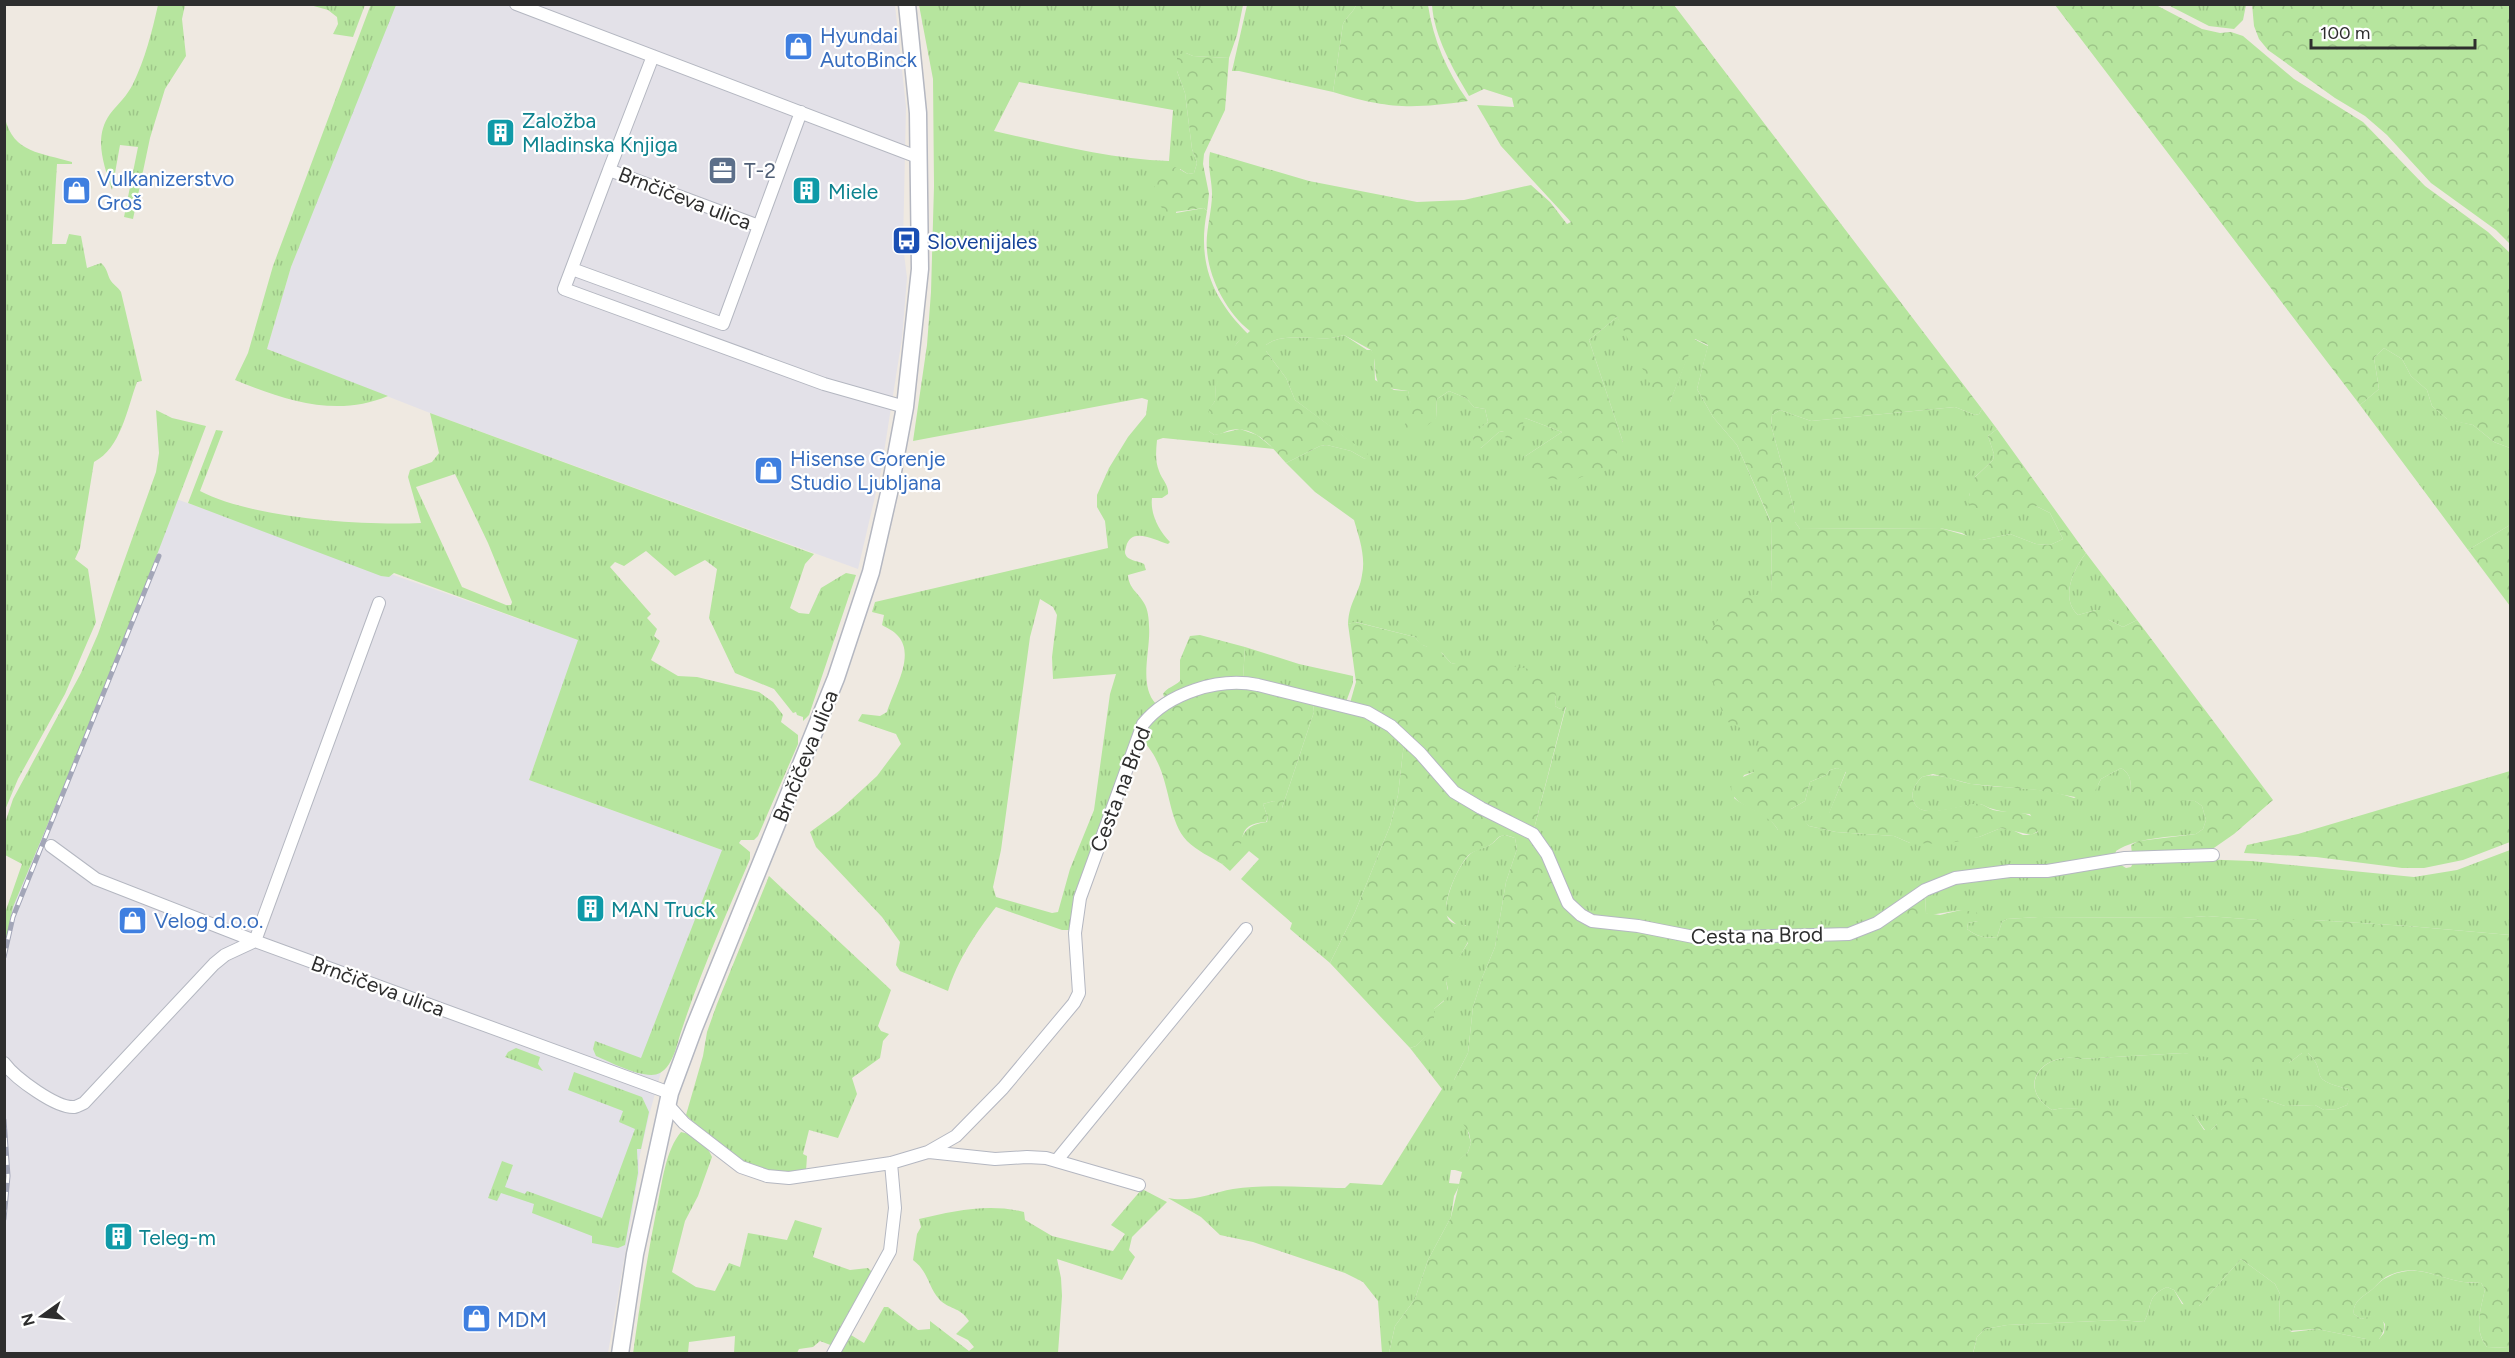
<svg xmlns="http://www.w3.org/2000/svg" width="2515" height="1358" font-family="Figtree,sans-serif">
<defs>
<pattern id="grass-tufts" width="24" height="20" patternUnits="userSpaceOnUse" patternTransform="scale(1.5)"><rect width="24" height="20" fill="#b6e59e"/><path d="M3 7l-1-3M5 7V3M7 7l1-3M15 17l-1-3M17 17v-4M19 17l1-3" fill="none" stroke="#9dc588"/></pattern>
<pattern id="forest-crowns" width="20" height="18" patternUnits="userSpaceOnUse" patternTransform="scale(1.5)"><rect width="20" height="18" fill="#b6e59e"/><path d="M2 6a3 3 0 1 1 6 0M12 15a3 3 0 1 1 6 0" fill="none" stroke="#9dc588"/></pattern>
</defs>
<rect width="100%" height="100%" fill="#efe9e1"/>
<path fill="#e3e1e8" d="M391,5h504l11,102 -3,138 4,33 -5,60 -21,133 -23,98 -428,-156 -163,-64 24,-82z
M176,499l403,141 -50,140 193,70 -72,262 -11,47v14l-31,180 -603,1 -1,-430z"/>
<path fill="url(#grass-tufts)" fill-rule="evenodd" d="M371,4l25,1 -105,262 -24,82 121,47c-52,22 -103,4 -153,-16l13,-27 25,-87z
M158,5h27l-3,14 4,37 -21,33 -15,49 -17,81 -9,-2 14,-70 -18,-2 -8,45c-8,-25 -19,-52 -2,-76 8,-10 17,-18 23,-30 12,-25 19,-52 25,-79z
M310,5l55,-1v1l-12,32 -20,-3 5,-10 -1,-7 -9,-7z
M919,5h324l-6,30 -8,23 -36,-2 -7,-3 -9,18 8,22 7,56 5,14 -3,10 -6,1 -8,-5 -4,44 28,-5 3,3c-10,51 5,87 41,123l-11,9 -21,40 -1,18 -6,9v21l5,4 26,-6 17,6 17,14 -111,-11 -6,2c-1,11 -2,21 2,31 3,9 10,14 9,23l-6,4h-10c-2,16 7,33 18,44l-2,2c-14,-4 -37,-18 -42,3 -1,4 -2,6 1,10 4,4 12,4 17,7l2,6 -18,5c1,14 10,17 16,28 4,6 5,17 5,23 2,24 -11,59 7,78l-70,159 -7,21 -10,46h-7l-66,-23c-19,24 -39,54 -48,84l-48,-20 -4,-6 4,-23 -18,-25 -66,-70 -6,-15 29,-21 38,-35 24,-32 -5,-10 -38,-13 4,-7 18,2 7,-4c6,-21 29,-56 11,-76 -4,-5 -11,-8 -16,-11l2,-10 -12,-3 3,-10 233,-54 -3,-27 -8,-14v-12l12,-27 19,-31 18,-22 2,-15 -6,-2 -229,43 14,-96 4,-53 3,-106 -1,-107zM1019,82l154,28 -4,51c-58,-2 -117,-17 -175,-30zM1040,599l13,8 4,8 -5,42 1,22 63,-5 -6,20 -16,116 -24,59 -12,43 -6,1 -56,-16 -3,-10 8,-37 29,-213z
M1247,5h109c-3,8 -9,11 -13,19l-10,68 -94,-21h-7z
M2168,5h78l-3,15 -9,9 -25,-3z
M5,118c8,35 37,35 67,44v2h-15l-5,80h14l3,-10 12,2 6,32 14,-5c7,6 6,12 10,18 3,4 7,6 10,11l21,89 -5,1c-10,27 -16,66 -43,80l-14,86 -5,11 13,10 8,53 -31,72 -47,85 -13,31z
M1617,317l53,85 24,-63 14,7 -11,43 16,28 24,28 34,78 1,71 -4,147 -14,31 -10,3 -10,23c15,12 34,14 44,32l13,-21 14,-8 5,-19 16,-7 4,-5 7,-2 9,3 -17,43 -24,8 4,4 27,6 58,4 16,7 69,-6 22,-9 9,1 13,6h7l8,-3 -8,-18c-12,-1 -25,-1 -37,-5 -5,-1 -9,-4 -13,-5 -16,-1 -59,18 -66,-2 -4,-10 1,-18 8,-25 19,-5 31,4 50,7 33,5 69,2 102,14l24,-13 3,-6 20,-11c11,7 10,14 9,26l65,7 7,5 4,14 -3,9 -7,5c-26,3 -58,3 -80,17l-1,4 -56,10 -107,9 -24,9 -37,26 -39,20 -152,6 -106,-17 -21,-14 -20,-48 -11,-20 -8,-7 32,-122 -6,2 -5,-3 1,-10 -95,-32 -10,-1 -9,-10 -22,-9 -5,-7 -59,-15 -8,2c1,-23 11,-29 14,-49 4,-18 -3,-38 -8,-55l-39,-28 -29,-29 34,-17 7,-1 24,6 14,8 3,-4 -73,-55 -9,-22 -20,-27v-6c19,-15 55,-1 78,-10l23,15h4l3,4 1,26 19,10 14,1c5,14 4,22 -3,34l31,-7 1,-19 12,-8 17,7 8,9 11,2 3,13 -12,10 -3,6 8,10 18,-16 5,-1 21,-13 37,14 -38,25 99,-15 -34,-102z
M2384,348l18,11 9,17 16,14 5,16 15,13 26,6 21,17 16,6v77l-42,25 -108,-145 19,-16 -5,-31z
M1955,407l20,8 4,-1 3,-5 15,20 -9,7 6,18 -1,6 -18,17 -6,19 67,10 14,7 13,26 -13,6 -14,-1 -26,-10 -28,6 -10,-1 -10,-6 -22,-5 -140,1 -5,-7v-9l-24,-88 1,-10 8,-5 31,11z
M156,410l16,8 34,8 -86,226 -107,255 -8,39v-33l17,-49 -17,-9v-32l8,-24 68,-126 17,-39 58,-162 3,-19z
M430,413l384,141 -9,10 -15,44 9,5 10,1 12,-26 25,-15 10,2 -47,140 -6,6v-4l-6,-2 -1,-3 -3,1 -19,-24 -39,-16 -26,-55 8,-49 -12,-9 -30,16 -29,-25 -22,15 -9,-4 -5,5 41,47 -4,4 10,11 -3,7 6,5 -9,19 27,16 19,1 62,15 14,10 10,13 -2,7 17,13v9l-40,92 -4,4h-13l-2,3 11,9v7c-24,56 -49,112 -68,170 -5,14 -8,36 -22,44 -14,8 -50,-11 -64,-17l-3,-7 2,-8 46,17 81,-208 -193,-70 49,-140 -184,-67 -5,4 -8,-1 -193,-73 28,-73 7,1 -23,60c51,27 162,35 221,32l-13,-46 2,-7 22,-8 7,-9zM455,474l33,69 24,59 -1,3h-5l-44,-18 -46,-100z
M2086,553l51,67 -14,7 -14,-7 -13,-10 -18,5c-18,-17 -5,-45 8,-62z
M1245,647l54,17 54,12v7l-7,19 -103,-23z
M1313,704c40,9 58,12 91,39l-6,52 -8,31 -35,86 -25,51 -40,-34 2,-6 -51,-44 18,-20 -10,-8 -19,20 -8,-7c27,-13 9,-38 45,-42l1,-4 -5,-14 11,-3 8,7 32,-96z
M1505,835l10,3 2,11 -11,33 -11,65 -13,31 -9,29 -5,46 -14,27 17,63 -3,9 -12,11 -1,7h-4l-2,13 11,1 -6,12 -3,21 -23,43 -13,39 -20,27 -6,27h-7l-4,-52 -15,-19 -18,-9 -92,-31 -33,-7 -19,-18 -33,-19c22,5 43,-5 65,-9 34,-5 70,-2 104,-1h8l5,-5 32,2 60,-96 -32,-41 6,-2 17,-17 1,-20 10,-8 4,-12 -2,-8 2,-7 20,-31 -2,-18h-9l-11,-10c-2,-16 13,-54 27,-63 5,-3 12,-4 17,-7 7,-4 7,-9 15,-10z
M2510,850v85l-102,-9 -95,-6h-54l-52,-4 -25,2 -144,-1 -31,2 -5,3 -5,15c-13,2 -20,-1 -30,-8l1,-6 10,-2 -17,-11 -31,5 -4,-2 -1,-18 38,-15 158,-15 5,3 5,-1 2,-4 64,-4 54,2 163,16 43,-7z
M769,876l122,114 -13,36 3,5 8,3 -6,7 -3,17 -28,20 5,16 -19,44 -29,-8 -6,24 4,2 -1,15c-53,8 -84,-22 -120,-56l17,-59 4,-24 10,-28z
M516,1048l24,9 -2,7 5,7 -38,-14 3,-5z
M2183,1053l106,10 13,-10h6c22,21 -4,25 40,36l3,7 -4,9 -10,4 -13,1 -9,-5 -30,1 -23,-8 -45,16v10l-6,6h-6l-10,-14 -132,-8 -11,2c-37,-23 -9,-59 28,-51z
M574,1072l68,25 7,15 -8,37h-4l1,24 -13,72 -7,3 -26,-5v-7l-60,-23 2,-9 -33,-11 -4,8 -9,-3 14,-37 11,4 -8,22 20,7 2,-3 75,27 33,-89 -16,-7 4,-11 -55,-21z
M681,1132c13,2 26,13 31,25l-14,39 -13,25 -13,51 24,15 19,4 14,-28 11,4 8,-34 39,7 8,-20 27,8 -9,29 37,13 18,-2 6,6 -41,72 -13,-5 -7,6 -14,2 -2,4h-63l1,-17 -46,6 -1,11 -55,1c7,-52 15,-102 25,-152 5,-24 8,-52 23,-70z
M1142,1189l25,13 -35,35 -3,13 6,7 -13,23 -65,-21 4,19 1,18 -4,57 -223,1 11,-22 18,11 20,-36h4l30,23 12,-1v-8l39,30 5,-4 -6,-7 -12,-6 13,-13c-10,-15 -20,-11 -30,-22 -11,-12 -10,-27 -26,-39l4,-26 4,-7 -2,-8c35,-8 69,-16 105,-7l1,8 27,16 61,15 12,-17 -14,-9z
M2241,1259l34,25 5,10 -1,31 13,7 25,-3 49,10h13l5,-6 1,-9 -7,-9 -17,4 -7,-5c-2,-10 7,-17 15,-22 6,-4 10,-11 17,-14 27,-15 45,-3 72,3 7,2 15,1 23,2l4,6c-4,20 -12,41 2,58l23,1v6h-537l4,-17 8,-8 22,-4 112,-5 25,2c9,-16 2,-26 23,-35l7,3 8,14 17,2z"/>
<path fill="url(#forest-crowns)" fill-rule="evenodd" d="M2252,4l258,1v239l-14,-14 -65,-47 -44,-48 -22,-19 -30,-18 -67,-48 -9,-11 -5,-13z
M1356,5h72c5,34 19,67 40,96 -57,8 -80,8 -135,-9l10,-68c4,-8 10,-11 13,-19z
M1432,5h242l308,404 -3,5 -4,1 -20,-8 -144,14 -31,-11 -8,5 -1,10 24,88v9l5,7 140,-1 42,12 28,-6 26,10 14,1 13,-6 -13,-26 -14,-7 -31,8 -33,-7 -4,-5 2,-11 -1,-8 24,-23 1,-6 -6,-18 9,-7 89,124c-13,17 -26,45 -8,62l18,-5h10l3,10 14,7 14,-7 136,180 -39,34 -23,16 -79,4 -1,-9 8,-4 57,-7 7,-5 3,-9 -4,-14 -7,-5 -60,-3 -5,-4c1,-12 2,-19 -9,-26l-20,11 -8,16 -7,4 -49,-9 -66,-6 -38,-10 -11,3c-7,7 -12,15 -8,25 7,20 51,0 66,2 5,1 9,5 13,6 18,4 42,-2 49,19l-11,6 -30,-7 -22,9 -34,7 -35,-1 -16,-7 -58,-4 -27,-6 -5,-4 25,-9 17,-41 -9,-4 -7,2 -4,5 -16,7 -5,19 -14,8 -1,17 -6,4h-6c-12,-22 -53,-22 -46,-48l22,-10c-3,-16 0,-22 13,-31l-43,-21 -21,-77 29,-45 40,-5 -1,-71 -34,-77 -24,-28 -16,-28 11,-44 -13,-6 -25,63 -10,2 -43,-87 -28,23 34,102 -13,23 -38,16 -47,-5 -1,-19 38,-25 -37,-14 -7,21h-12l-2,-8 -5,1 -18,16 -5,-2 -3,-8 2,-6 13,-10 -3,-13 -11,-2 -8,-9 -17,-7 -12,8 -1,19c-12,11 -20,17 -36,18 7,-18 14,-26 8,-45l-27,-4c-9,-11 -3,-25 -10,-37l-27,-15c-23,9 -59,-5 -78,10v6l20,27 9,22 73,54v4l-3,1 -14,-8 -24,-6 -7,1 -34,17c-13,-15 -31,-38 -55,-33 -6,1 -10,5 -17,5l-5,-4 -1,-10 1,-12 6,-8 1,-28 21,-30 13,-12c-23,-18 -41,-52 -43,-81 -2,-18 5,-38 5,-56 0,-15 -5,-27 -2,-42l99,29 108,21 47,-2 67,-15 19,17 17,22 4,-2 -70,-76 -24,-41 37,2 -2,-9 -28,-9 -15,7c-16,-27 -35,-60 -37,-91z
M2055,5h101l46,24 18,4 11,-1 12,4 51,43 69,43 62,64 63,46 22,21v195l-16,-6 -21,-17 -25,-5 -16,-14 -5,-16 -16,-14 -9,-17 -18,-11 -10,10 5,31 -19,16z
M1186,53l7,3 36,2 -4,52 -21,44 -1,10 6,30 -2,17 -3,-3 -37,5c-22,-20 -15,-32 8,-46l13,7 6,-1 3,-10 -5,-14 -7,-56 -8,-22v-13l3,-4z
M2510,525v81l-42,-56z
M1355,622l60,15c6,8 10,11 21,10l15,16c8,1 12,-2 18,-3 12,-1 26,3 38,5 27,5 54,5 48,41l5,3 6,-4 -32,124 -49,-23 -29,-17 -34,-41 -72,-45 6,-21 -8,-58z
M1200,635l45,12 -2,32 -78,20 -2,-5c3,-6 12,-8 17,-13v-21l10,-24z
M1248,687l65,17 1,8 -32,96 -4,1 -4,-8 -11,3 5,14 -2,4c-33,2 -18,21 -31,35 -3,3 -9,6 -13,7 -11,-7 -25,-13 -35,-23 -23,-24 -14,-72 -46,-102l3,-8 23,-25 46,-18z
M1404,743l37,42 86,48 15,19 17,45 10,13 24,16 11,3 238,9 83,-43 1,18 14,2 21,-5 15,2 4,5 -2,4 -10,2 -1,6c10,7 17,10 30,8l5,-15 5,-3 31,-2 144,1 25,-2 52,4h54l95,6 102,9v413l-23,-1c-14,-18 -6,-38 -2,-58l-4,-6c-8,-1 -16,0 -23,-2 -27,-6 -45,-18 -72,-4 -7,4 -11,11 -17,15 -8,5 -17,12 -15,22l7,5 17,-5c8,8 8,16 1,25h-13l-49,-10 -32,2 -6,-6 1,-31 -5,-10 -34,-25 -42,47 -11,5 -14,-21 -7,-3c-21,9 -14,19 -23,35l-25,-2 -112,5 -22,4 -8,8 -4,16h-584l6,-27 20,-27 13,-39 23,-43 11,-45 -7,-2v-7l13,-11 3,-9 -2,-10 -12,-19 -5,-23 2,-11 14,-27 5,-46 9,-29 13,-31 11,-65 11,-33 -2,-11c-5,-2 -10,-4 -14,-2 -4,1 -7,7 -11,9 -8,5 -18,5 -24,13 -9,12 -27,49 -17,62 7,7 14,3 22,7l2,6 -27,48 3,15 -15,13v20l-18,17 -6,2 -80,-85 25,-51 35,-86 8,-31zM2183,1053l85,15 21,-5 13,-10h6c22,21 -4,25 40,36l2,7 -3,9 -10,4 -13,1 -9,-5 -30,1 -23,-8 -26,1 -15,8 -4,7v10l-6,6h-7l-9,-14 -7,-4 -125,-4 -11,2c-37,-23 -10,-59 28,-51z
M2510,771v71l-47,18 -39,8h-22l-86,-11 -72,-4 3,-8 51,-11z"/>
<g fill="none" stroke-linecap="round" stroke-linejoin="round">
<defs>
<path id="street" d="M516,4l404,154
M653,56l-44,114 150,56 42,-114
M609,170l-45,119 260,95 81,23
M572,269l151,55 36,-98
M51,846l45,33 159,62 415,152
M4,1063c11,15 53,46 71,44 1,0 7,-3 9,-4l130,-139 11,-9 30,-14 124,-338
M667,1104l17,19 57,44 26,9 22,2 102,-15 37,-11 28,-16 47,-48 71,-85 5,-10 -4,-60 5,-35 63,-174c25,-31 76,-47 115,-39l109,27 24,14 29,27 34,39 27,16 52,26 14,20 21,49 13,12 11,6 46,5 61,12 150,-4 28,-11 48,-33 30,-12 55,-7h37l78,-13 88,-3
M929,1152l66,7 32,-2 19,1 93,27
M1057,1160l189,-231
M833,1354l57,-103 5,-43 -4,-45"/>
<path id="secondary" d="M620,1354l15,-100 35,-161 24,-65 142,-350 35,-106 18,-79 16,-86 15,-138 -2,-156 -11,-109"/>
</defs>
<use href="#street" stroke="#b4b7c1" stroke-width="14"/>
<use href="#secondary" stroke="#b4b7c1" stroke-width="19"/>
<use href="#street" stroke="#fff" stroke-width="12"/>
<use href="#secondary" stroke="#fff" stroke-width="16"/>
<defs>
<path id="rail" d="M4,957l9,-40 146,-361
M4,1120l4,56 -4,43"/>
</defs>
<use href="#rail" stroke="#a3a6b8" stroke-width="5"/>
<use href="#rail" stroke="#fff" stroke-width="3" stroke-dasharray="9" stroke-linecap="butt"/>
</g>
<defs>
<symbol id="shop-square" viewBox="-11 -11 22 22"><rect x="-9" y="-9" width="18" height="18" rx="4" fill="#3f7fe0" stroke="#fff"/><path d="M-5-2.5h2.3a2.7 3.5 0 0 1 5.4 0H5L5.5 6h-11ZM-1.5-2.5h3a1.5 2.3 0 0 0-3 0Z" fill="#fff"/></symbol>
<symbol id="building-square" viewBox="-11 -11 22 22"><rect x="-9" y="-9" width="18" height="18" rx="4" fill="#0f9aa8" stroke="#fff"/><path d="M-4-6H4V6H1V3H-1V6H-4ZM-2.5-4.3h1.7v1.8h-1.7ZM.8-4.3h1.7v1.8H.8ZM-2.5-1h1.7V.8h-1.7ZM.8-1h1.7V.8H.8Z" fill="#fff"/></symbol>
<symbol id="office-square" viewBox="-11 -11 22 22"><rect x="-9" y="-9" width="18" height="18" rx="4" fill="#5c6f8a" stroke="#fff"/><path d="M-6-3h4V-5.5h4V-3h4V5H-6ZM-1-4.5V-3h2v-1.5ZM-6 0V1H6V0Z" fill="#fff"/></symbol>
<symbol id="bus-square" viewBox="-11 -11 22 22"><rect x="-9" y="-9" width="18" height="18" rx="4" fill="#1a4fb4" stroke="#fff"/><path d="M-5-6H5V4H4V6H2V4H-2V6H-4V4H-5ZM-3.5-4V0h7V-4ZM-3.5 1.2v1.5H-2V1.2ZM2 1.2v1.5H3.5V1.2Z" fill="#fff"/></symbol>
</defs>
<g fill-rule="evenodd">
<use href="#shop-square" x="782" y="30" width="33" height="33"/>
<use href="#building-square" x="484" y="116" width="33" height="33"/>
<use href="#office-square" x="706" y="154" width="33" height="33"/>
<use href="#shop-square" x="60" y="174" width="33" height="33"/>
<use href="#building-square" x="790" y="174" width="33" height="33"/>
<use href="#bus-square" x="890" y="224" width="33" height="33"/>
<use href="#shop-square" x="752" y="454" width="33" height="33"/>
<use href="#building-square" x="574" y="892" width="33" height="33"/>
<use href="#shop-square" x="116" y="904" width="33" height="33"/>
<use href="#building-square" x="102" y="1220" width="33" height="33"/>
<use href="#shop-square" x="460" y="1302" width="33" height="33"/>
</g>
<g text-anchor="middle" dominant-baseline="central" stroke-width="4.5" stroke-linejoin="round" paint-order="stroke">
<g font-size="21" fill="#366cbe" stroke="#fff" text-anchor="start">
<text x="820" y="35">Hyundai<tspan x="820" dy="24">AutoBinck</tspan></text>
<text x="97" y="178">Vulkanizerstvo<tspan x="97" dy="24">Groš</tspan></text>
<text x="790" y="458">Hisense Gorenje<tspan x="790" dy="24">Studio Ljubljana</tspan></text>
<text x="154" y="920">Velog d.o.o.</text>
<text x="497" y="1319">MDM</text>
</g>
<g font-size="21" fill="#0d838f" stroke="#fff" text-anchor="start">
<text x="522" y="120">Založba<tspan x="522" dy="24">Mladinska Knjiga</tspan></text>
<text x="828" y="191">Miele</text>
<text x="611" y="909">MAN Truck</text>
<text x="139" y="1237">Teleg-m</text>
</g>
<g font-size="21" fill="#4e5e75" stroke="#fff" text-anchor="start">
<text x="744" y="170">T-2</text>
</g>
<g font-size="21" fill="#2e2e2e" stroke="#fff">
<text transform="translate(685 198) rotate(21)">Brnčičeva ulica</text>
<text transform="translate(805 756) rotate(-68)">Brnčičeva ulica</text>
<text transform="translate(1120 789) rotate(-69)">Cesta na Brod</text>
<text transform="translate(1757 935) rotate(-1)">Cesta na Brod</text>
<text transform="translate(378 986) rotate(20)">Brnčičeva ulica</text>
</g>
<g font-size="21" fill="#164399" stroke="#fff" text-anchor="start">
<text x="927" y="241">Slovenijales</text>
</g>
</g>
<rect width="2515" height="1358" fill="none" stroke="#2e2e2e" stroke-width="12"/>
<g transform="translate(42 1316) rotate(255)" stroke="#ffffff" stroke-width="4.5" paint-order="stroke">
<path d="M0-4.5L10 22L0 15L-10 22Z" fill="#2e2e2e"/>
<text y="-9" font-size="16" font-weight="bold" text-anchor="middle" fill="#2e2e2e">N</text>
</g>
<path d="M2311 39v9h164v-9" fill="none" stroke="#2e2e2e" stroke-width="3"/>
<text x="2320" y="39" font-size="18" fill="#2e2e2e" stroke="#ffffff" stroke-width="4.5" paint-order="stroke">100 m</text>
</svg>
